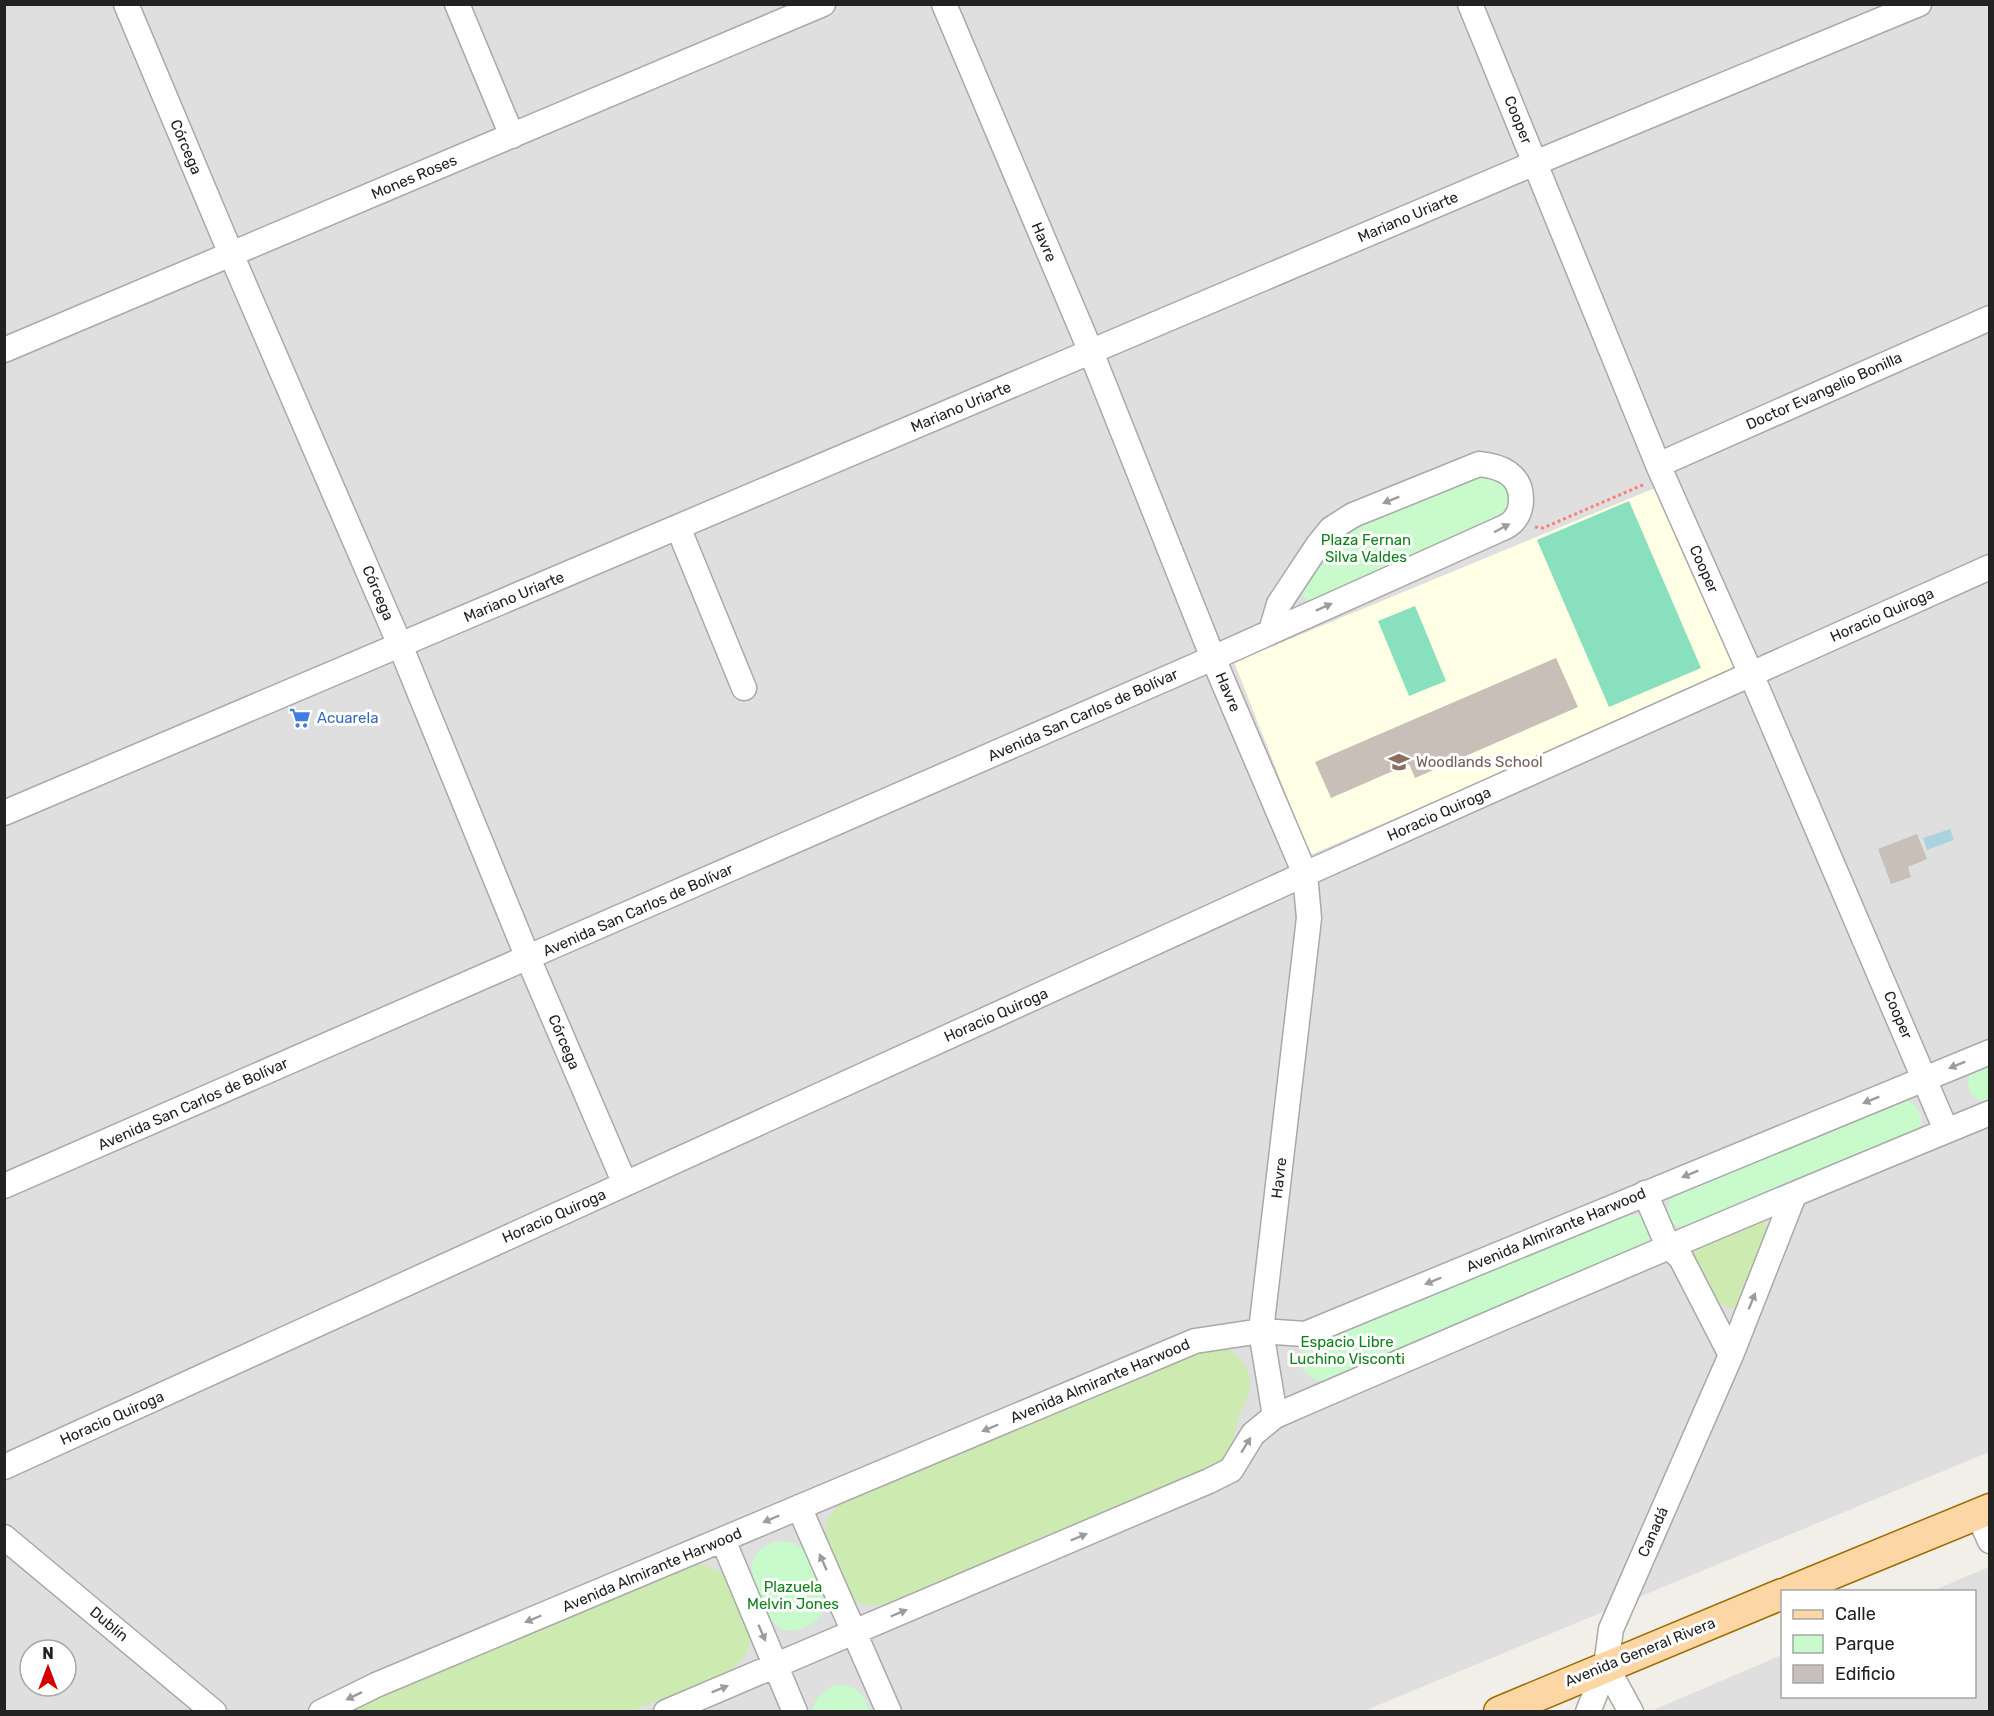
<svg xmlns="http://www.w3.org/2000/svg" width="1994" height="1716" font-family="Rubik,sans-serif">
<rect width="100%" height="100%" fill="#f2efe9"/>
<path fill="#e0dfdf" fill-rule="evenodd" d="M5,5h1984v1447l-625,259 -1359,1zM30,1650h36v36h-36z
M1989,1567v144h-338l131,-56v41h192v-104l-42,-1z"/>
<path fill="#ffffe5" d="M1660,486l79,184 -429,185 -76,-193z"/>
<path fill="#cdebb0" d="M1763,1219l6,10 -28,75c-25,19 -44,-39 -52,-55z
M1226,1348c15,6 27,26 23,43 -1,9 -8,17 -10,26 -7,25 -3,33 -24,50l-320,136 -20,3 -16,-3 -9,-7 -26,-58 3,-19 14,-18 345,-147z
M693,1564c13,2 23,3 34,13l23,52 1,12 -5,13 -15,17 -99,40 -293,1z"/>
<path fill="#c8facc" d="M1480,468l34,21 -7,26 -193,86c-8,-1 -11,-3 -14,-10l38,-58z
M1989,1060v41c-19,2 -24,-15 -19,-31z
M1907,1100l9,7 6,10 -2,9 -5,7 -225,96 -17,-5 -6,-11 2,-11 8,-9 221,-92z
M1625,1214l18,2 9,15 -2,10 -10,9 -316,131c-14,0 -31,-17 -20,-32 3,-4 9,-6 14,-8z
M779,1541c11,1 20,2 27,11 9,23 35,63 -1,75 -7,3 -16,5 -23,2 -12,-6 -15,-19 -20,-31 -3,-8 -9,-17 -10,-26 -2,-17 12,-29 27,-31z
M835,1685c22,0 27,7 35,26h-58c3,-14 10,-20 23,-26z"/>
<path fill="#88e0be" d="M1629,501l72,167 -92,39 -72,-167z
M1415,606l31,75 -37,15 -31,-75z"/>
<path fill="#aad3df" d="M1950,829l4,11 -27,10 -4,-12z"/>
<path fill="#c7bfb8" d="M1556,658l22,49 -163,71 -6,-14 -78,34 -16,-36z
M1917,834l10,25 -19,8 3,10 -20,7 -13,-35z"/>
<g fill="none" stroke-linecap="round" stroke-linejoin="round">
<defs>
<path id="minor" d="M126,4l105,250 169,391 128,313 97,226
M457,4l55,132
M944,4l147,348 122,306 92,216 4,44 -48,413 14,85
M1470,4l188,461 93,209 195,456
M4,350l819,-346
M1658,465l332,-147
M678,527l66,161
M4,813l1531,-650 384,-159
M4,1186l1209,-528 281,-126c6,-3 16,-6 20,-12 6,-7 7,-13 7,-21 0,-25 -21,-33 -42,-35l-126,51 -22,14 -13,16 -39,59 -8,27
M1645,1193l23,53 13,12 50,97
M4,1467l1301,-593 685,-307
M799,1507l90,205
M1978,1514l12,27
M4,1537l210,175
M723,1540l72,172
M1606,1666l25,46
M321,1712l55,-27 819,-344 66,-10 44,3 685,-282
M666,1712l543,-231 22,-11 22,-36 22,-18c238,-103 475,-205 715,-303
M1588,1712l18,-46 5,-37 120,-274 63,-160"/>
<path id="major" d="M1788,1592l202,-83
M1499,1712l283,-118"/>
</defs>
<use href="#minor" stroke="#a9a9a9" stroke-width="27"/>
<use href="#major" stroke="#a06b00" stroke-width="33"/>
<path stroke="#fa8072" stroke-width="3" stroke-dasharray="3 3" stroke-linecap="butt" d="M1535,527l8,1 102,-44"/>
<use href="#minor" stroke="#fff" stroke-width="24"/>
<use href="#major" stroke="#fcd6a4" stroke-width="30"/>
</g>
<defs><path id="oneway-solid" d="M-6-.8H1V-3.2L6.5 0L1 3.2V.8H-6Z" transform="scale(1.5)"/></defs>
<g fill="#9c9c9c">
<use href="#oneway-solid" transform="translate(1391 500) rotate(158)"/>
<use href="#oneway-solid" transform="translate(1502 528) rotate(-28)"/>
<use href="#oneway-solid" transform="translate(1324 607) rotate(-24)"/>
<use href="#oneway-solid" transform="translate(1957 1065) rotate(158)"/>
<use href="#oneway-solid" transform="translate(1871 1100) rotate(158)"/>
<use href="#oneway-solid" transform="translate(1690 1174) rotate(158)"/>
<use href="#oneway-solid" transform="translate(1433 1281) rotate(157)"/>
<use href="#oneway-solid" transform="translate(1752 1301) rotate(-68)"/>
<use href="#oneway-solid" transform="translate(990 1428) rotate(157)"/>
<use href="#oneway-solid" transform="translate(1246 1445) rotate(-58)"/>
<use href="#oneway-solid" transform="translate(771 1519) rotate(157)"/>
<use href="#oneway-solid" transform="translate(1079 1537) rotate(-23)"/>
<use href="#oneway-solid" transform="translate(823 1562) rotate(-114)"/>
<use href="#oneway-solid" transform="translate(899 1613) rotate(-23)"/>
<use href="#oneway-solid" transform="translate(533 1619) rotate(157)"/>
<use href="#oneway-solid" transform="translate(762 1633) rotate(67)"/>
<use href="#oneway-solid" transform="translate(720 1689) rotate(-22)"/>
<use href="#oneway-solid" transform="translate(354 1696) rotate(154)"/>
</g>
<defs>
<symbol id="supermarket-bare" viewBox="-9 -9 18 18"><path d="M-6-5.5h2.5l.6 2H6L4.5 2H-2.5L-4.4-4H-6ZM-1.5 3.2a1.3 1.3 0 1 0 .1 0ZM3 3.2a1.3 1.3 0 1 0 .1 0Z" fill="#3f7fe0" stroke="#fff" stroke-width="2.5" paint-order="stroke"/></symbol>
<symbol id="school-bare" viewBox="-9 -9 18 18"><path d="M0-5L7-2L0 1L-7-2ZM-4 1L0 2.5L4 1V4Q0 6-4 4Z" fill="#8d6e63" stroke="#fff" stroke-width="2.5" paint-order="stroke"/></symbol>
</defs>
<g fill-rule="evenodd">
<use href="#supermarket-bare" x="285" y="703" width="30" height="30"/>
<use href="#school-bare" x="1384" y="747" width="30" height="30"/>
</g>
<g text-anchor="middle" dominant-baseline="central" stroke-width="6" stroke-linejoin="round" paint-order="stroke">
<g font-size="15" fill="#222" stroke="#fff">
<text transform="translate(1518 120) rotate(68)">Cooper</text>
<text transform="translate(186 147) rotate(67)">Córcega</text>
<text transform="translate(414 177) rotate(-23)">Mones Roses</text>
<text transform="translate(1408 217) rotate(-23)">Mariano Uriarte</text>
<text transform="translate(1044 242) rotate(67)">Havre</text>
<text transform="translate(1824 391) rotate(-24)">Doctor Evangelio Bonilla</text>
<text transform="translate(961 407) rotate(-23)">Mariano Uriarte</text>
<text transform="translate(1704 569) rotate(66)">Cooper</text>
<text transform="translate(378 593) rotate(67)">Córcega</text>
<text transform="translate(514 597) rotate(-23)">Mariano Uriarte</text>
<text transform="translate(1882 615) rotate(-24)">Horacio Quiroga</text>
<text transform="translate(1228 692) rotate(67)">Havre</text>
<text transform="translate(1083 715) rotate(-24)">Avenida San Carlos de Bolívar</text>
<text transform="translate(1439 814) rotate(-24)">Horacio Quiroga</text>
<text transform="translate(638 910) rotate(-24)">Avenida San Carlos de Bolívar</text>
<text transform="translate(996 1015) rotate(-24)">Horacio Quiroga</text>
<text transform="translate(1898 1015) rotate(67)">Cooper</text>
<text transform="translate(564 1042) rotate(67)">Córcega</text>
<text transform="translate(193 1104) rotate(-24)">Avenida San Carlos de Bolívar</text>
<text transform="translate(1279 1178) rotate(-83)">Havre</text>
<text transform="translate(554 1216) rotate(-24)">Horacio Quiroga</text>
<text transform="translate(1556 1230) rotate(-23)">Avenida Almirante Harwood</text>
<text transform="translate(1100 1381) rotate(-23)">Avenida Almirante Harwood</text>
<text transform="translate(112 1418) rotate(-24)">Horacio Quiroga</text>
<text transform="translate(1653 1532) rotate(-66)">Canadá</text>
<text transform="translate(652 1570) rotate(-23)">Avenida Almirante Harwood</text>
<text transform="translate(109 1624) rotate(40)">Dublín</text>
<text transform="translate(1640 1652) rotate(-22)">Avenida General Rivera</text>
</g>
<g font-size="15" fill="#0c8416" stroke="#fff">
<text x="1366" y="540">Plaza Fernan<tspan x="1366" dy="17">Silva Valdes</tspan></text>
<text x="1347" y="1342">Espacio Libre<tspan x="1347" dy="17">Luchino Visconti</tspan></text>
<text x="793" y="1587">Plazuela<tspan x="793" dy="17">Melvin Jones</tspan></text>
</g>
<g font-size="15" fill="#366cbe" stroke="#fff" text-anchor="start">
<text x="317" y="718">Acuarela</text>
</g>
<g font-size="15" fill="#785e54" stroke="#fff" text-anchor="start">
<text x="1416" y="762">Woodlands School</text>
</g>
</g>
<rect width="1994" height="1716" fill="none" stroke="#222222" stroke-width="12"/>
<rect x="1781" y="1590" width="195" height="108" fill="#ffffff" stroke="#a7a7a7" stroke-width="1.5"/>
<rect x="1793" y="1610" width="30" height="9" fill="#fcd6a4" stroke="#a7a7a7" stroke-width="1.5"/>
<text x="1835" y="1620" font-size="18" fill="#222222">Calle</text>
<rect x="1793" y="1635" width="30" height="18" fill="#c8facc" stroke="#a7a7a7" stroke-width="1.5"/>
<text x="1835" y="1650" font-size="18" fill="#222222">Parque</text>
<rect x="1793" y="1665" width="30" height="18" fill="#c7bfb8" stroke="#a7a7a7" stroke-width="1.5"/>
<text x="1835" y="1680" font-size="18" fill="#222222">Edificio</text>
<g transform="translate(48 1668)"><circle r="28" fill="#ffffff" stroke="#a7a7a7" stroke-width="1.5"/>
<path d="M0-4.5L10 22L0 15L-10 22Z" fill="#d40000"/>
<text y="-9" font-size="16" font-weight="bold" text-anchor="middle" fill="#222222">N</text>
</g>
</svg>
